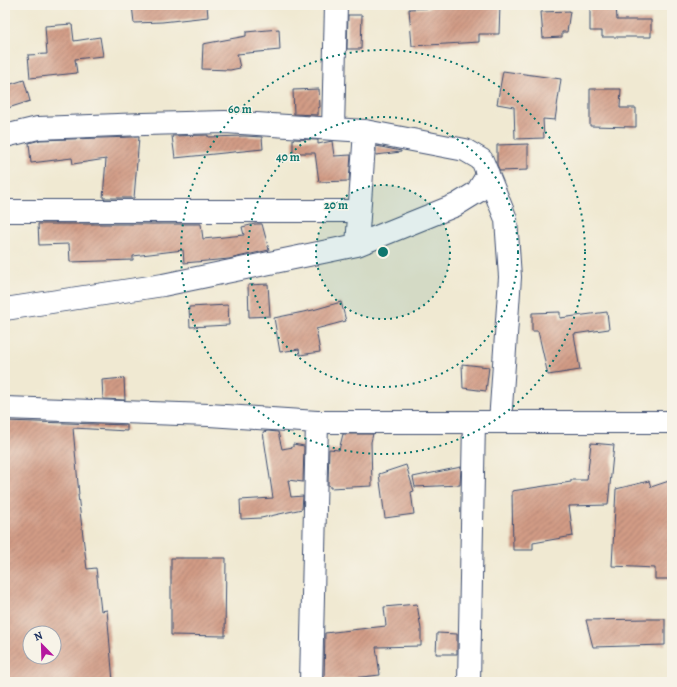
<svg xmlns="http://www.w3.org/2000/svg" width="677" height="687" font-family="Alegreya,serif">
<defs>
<pattern id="building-hatch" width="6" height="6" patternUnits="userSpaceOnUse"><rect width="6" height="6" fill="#d19b85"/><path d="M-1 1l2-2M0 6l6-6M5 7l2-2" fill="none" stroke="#a97f70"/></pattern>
</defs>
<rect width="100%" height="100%" fill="#f7f3e8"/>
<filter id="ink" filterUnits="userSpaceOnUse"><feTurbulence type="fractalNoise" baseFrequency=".025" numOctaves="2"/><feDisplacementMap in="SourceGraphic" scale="8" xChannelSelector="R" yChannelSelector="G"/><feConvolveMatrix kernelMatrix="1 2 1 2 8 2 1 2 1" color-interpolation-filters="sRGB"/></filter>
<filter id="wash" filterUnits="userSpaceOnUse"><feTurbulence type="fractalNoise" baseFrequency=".012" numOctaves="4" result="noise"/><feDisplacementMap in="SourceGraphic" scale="16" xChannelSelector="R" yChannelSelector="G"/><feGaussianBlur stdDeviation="0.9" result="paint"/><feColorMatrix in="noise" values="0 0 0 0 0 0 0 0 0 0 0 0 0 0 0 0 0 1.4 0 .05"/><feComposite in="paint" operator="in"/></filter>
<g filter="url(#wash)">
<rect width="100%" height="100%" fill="#f0e9d2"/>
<g id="blocks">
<path fill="url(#building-hatch)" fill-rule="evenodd" d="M132,5h75l1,12 -46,5 -28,1z
M430,5h70l-1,29h-20v8l-67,4 -3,-37 21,-1z
M590,5h26l1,15h34v17h-49v-6h-12z
M570,11l-3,21h-5v5l-19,1 -2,-26z
M348,15h14l-1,34h-14z
M72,24l2,17 26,-4 3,19 -28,3 2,14 -47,5 -2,-23 19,-1 -2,-28z
M279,29l1,21 -43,4 3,14 -10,2 -28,-1 1,-25 43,-8v-4z
M503,71l58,8 -6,41 -12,-1 1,19 -29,1 -1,-32 -17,-3z
M24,80l6,21 -25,8v-23z
M319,89l1,18 -2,1v7l-24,-1 -1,-24z
M590,89h31l-1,19h16v19l-46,-1z
M208,135v2l37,-1 17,1 1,12 -88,9 -3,-22z
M132,137h7l-5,61h-31l3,-39 -33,5 -1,-6 -41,5 -2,-20 11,-3z
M293,139l25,1v4l14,-3 2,15 17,-1 -2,26 -30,1 -4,-29h-22z
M528,144v26l-28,1 -3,-6v-20z
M376,146l25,5v1l-25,3z
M38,224h163l2,15 41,-4 -2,-8 13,-3h7l7,26 -40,9 -45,4 -1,-13 -50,6v4l-63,2 -1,-18 -30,1z
M268,284l2,32 -21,1 -1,-32z
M341,302l5,19 -30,8 4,23 -20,3 -1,-6 -19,3 -6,-34 39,-8z
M228,305l1,20 -39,2 -1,-20z
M560,312v6l47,-6 2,17 -35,5 6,36 -32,5 -10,-44h-6v-18z
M462,364l27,3 -3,24 -23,-3z
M124,378l1,22 -22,-1 -1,-19z
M5,421l122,4v6l-54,-3 6,67h-1l9,74 9,-1 5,43 6,-1 6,72h-108zM30,633h24v24h-24z
M268,431l10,1 4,17 11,-2v-3l11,2 -1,36 -15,-2 3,17 12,-1 -1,13 -41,9 -20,1 -1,-19 33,-2 -10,-66z
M343,434h30l-2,8 1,44 -42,2v-2l-2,-1 1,-36 10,1z
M591,443l23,2 -6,60 -39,1 4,30 -40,7v7h-20l-1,-59 59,-9v-2h16z
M406,465l8,26 -3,1 3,22 -29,4 -6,-44z
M461,467l-1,18 -45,2 -2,-10z
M672,480v99h-17v-11l-43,-2 4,-77 33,-8 2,6z
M171,558h55l-1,78 -54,-1z
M417,604l4,25v17l-45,1 4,28 -56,6 1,-48 61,-7 -2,-19z
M648,619h17v26l-72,2 -7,-27z
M437,633l20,1v20h-21z"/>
</g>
</g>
<g filter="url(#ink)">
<use href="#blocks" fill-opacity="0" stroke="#3b4b6f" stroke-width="1"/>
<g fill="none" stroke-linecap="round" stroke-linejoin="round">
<defs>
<path id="minor" d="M333,129l3,-124
M5,136l33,-8 106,-4 81,-2 140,9 100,19 17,10 24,59 4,58 -10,145
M5,211h354
M357,245l8,-114
M5,309l158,-24 194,-40 99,-40 21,-13 11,-18
M5,408l204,7 108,7h355
M311,682l6,-260
M469,682l5,-260"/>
</defs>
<use href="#minor" stroke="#3b4b6f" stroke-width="24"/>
<use href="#minor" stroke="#fff" stroke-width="22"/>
</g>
</g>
<circle cx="383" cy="252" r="67" fill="#0f766e" fill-opacity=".12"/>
<g fill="none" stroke="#0f766e" stroke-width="2" stroke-dasharray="2 4">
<circle cx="383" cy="252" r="67"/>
<circle cx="383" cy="252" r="135"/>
<circle cx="383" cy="252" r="202"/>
</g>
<circle cx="383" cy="252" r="6" fill="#0f766e" stroke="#f7f3e8" stroke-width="2"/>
<g font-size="12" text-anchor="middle" font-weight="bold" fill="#0f766e" stroke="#f7f3e8" stroke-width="3" stroke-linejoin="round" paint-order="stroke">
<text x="240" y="113">60 m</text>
<text x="288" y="161">40 m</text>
<text x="336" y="209">20 m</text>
</g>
<rect width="677" height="687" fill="none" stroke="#f7f3e8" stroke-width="20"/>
<g transform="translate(42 645) rotate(337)"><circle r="19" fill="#f7f3e8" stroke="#9fa5b1"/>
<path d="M0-3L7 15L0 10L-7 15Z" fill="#b5179e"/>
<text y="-6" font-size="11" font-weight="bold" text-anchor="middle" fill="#1b2f5e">N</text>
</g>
</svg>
